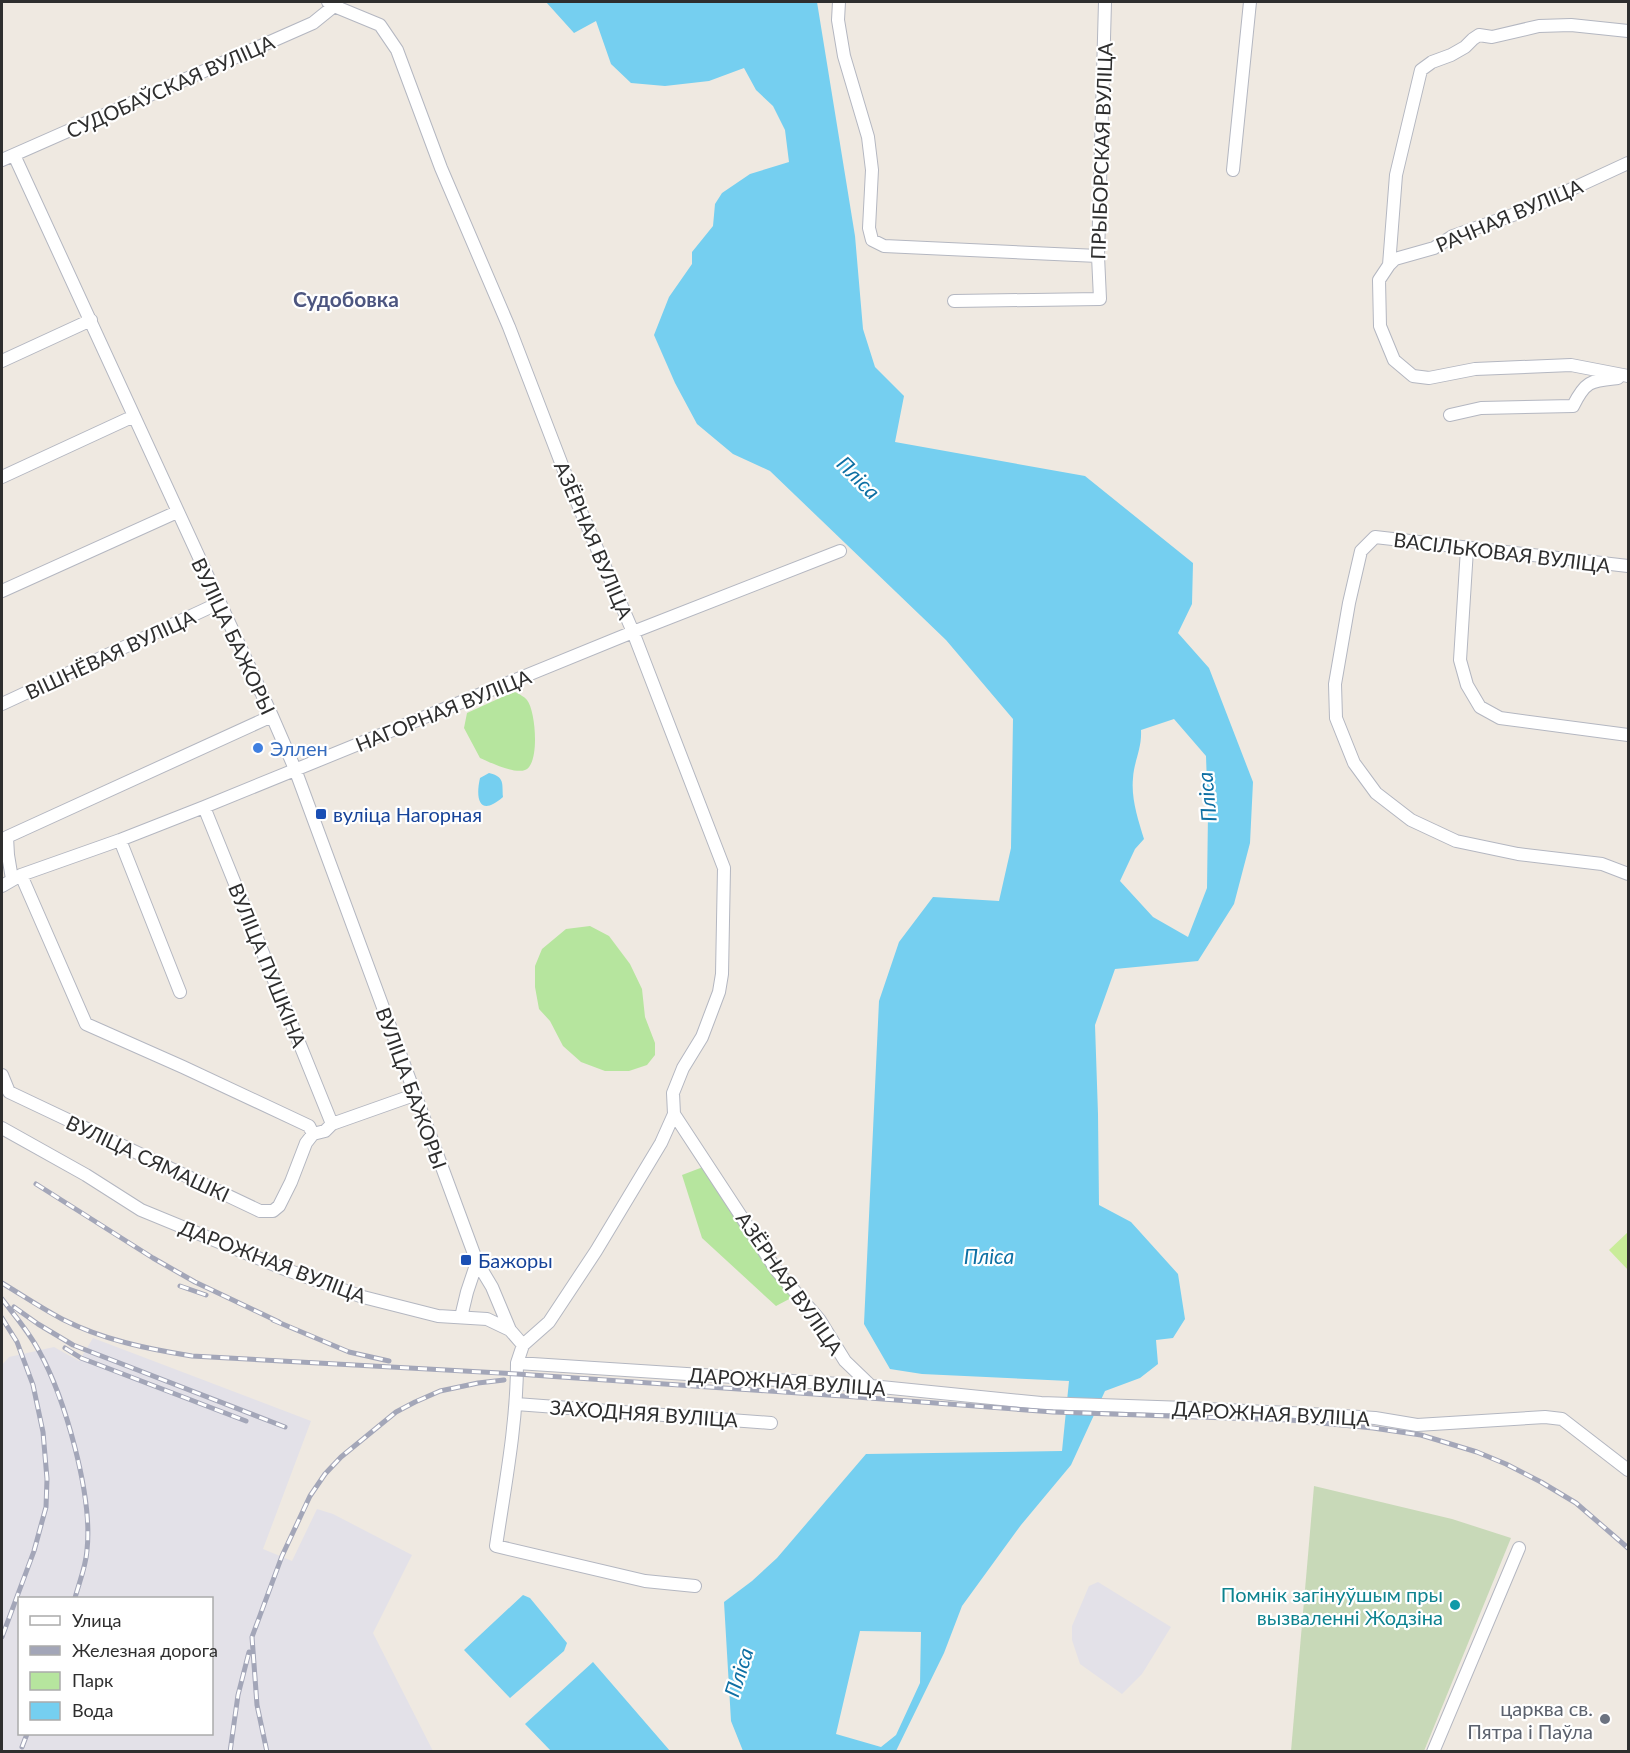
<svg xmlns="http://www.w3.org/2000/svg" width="1630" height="1753" font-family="Lato,sans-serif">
<rect width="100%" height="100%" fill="#efe9e1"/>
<path fill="#e3e1e8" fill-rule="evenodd" d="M93,1338l218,83 -48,128 29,12 25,-52 16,5 79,41 -39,78 60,118h-431v-386l7,-8 45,-10 25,14zM20,1598h192v136h-192z
M1098,1582l73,45 -29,47 -20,20 -42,-30 -8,-24v-14l17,-40z"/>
<path fill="#b6e59e" d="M515,692c4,2 10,5 12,8 9,11 13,65 -2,70 -10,4 -34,-7 -45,-12l-16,-30 3,-15 33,-15z
M590,926l19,10 21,28 12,25 3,28 10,26v12l-8,10 -18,6h-24l-24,-9 -18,-16 -13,-25 -11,-12 -4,-22v-21l7,-17 24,-20z
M703,1167l90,130 -17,9 -74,-68 -20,-63z"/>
<path fill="#c8d9b8" d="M1314,1486l138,33 59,19 -87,213h-133z"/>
<path fill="#c9ec9a" d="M1628,1232v38l-19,-20z"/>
<path fill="#75cff0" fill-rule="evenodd" d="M546,2h271l38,234 8,93 12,38 29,29 -9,46 190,34 108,87 -1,41 -14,29 31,35 44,114 -3,61 -16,61 -36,57 -83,8 -20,56 3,89 1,91 32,17 47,52 7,45 -12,19 -17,2 2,24 -18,14 -35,13 -34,74 -50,60 -59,81 -18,47 -48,98h-153l-12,-30 -7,-119 28,-21 25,-23 89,-104 196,-3 7,-70 -147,-7 -32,-5 -26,-45 15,-323 20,-59 34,-45 66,4 12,-53 2,-129 -67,-79 -176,-169 -37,-17 -36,-30 -22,-41 -21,-48 15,-38 23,-33v-12l21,-26 2,-22 7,-11 28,-19 39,-12 -4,-32 -12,-24 -17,-16 -12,-22 -35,13 -44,5 -34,-3 -20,-19 -15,-43 -22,12zM1174,719l32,37 2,57 -1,75 -19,49 -35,-20 -33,-36 15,-32 9,-10c-6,-20 -13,-40 -11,-61 1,-17 9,-29 8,-48zM860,1631l61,1 -1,51 -24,52 -15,12 -45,-13z
M489,773c16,4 13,10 14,24 -23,20 -28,3 -23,-19z
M523,1595l7,3 37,45 -3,8 -54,47 -46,-48z
M593,1662l77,89h-119l-26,-27z"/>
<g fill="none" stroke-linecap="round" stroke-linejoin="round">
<defs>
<path id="minor" d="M328,2l6,4 46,19 17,25 44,118 68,159 61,159 63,146 91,236 -2,106 -3,18 -17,45 -19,31 -10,25 1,21 -13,29 -65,108 -47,71 -26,23
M839,2l-1,18 6,36 24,81 4,33 -3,58 3,12 12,6 214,10
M14,155l258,561 23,53 182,493 15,25 18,43
M2,160l311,-137 21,-17 3,-4
M1628,163l-104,48 -71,25 -19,12 -39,11 -6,6 -10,15 1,46 14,34 19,16 16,2 46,-9 96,-4 57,11
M1233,170l17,-168
M1389,265l7,-90 25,-105 11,-8 19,-7 14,-8 8,-8 6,-4 13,2 47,-11 32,-1 57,6
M954,301l146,-2 -2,-43 7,-254
M2,361l89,-41
M1450,415l31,-7 92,-2c13,-26 18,-25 45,-28
M2,477l132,-61
M1467,549l-7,111 7,25 13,22 20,11 128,17
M1628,566l-253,-29 -14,14 -12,52 -14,81 1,34 18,45 22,30 35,27 45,21 62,13 84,10 26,10
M2,591l175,-79
M2,704l217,-101
M204,807l128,317
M120,840l60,152
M21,875l65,149 97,43 126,59 4,8
M12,879l-4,-24 -1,-18 265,-121
M2,886l19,-11 99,-35 84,-33 429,-175 207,-81
M2,1075l7,17 251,119h13l6,-5 12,-24 15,-39 7,-9 12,-3 7,-7 82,-29
M674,1114l103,157 42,48 26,42 26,25
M2,1128l84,47 55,35 146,60 76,27 75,19 49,3 23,11 13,15 -6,18 354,23 170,17 145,5 143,7 46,3 42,7 128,-8 17,2 66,51
M461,1317l6,-25 10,-30
M517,1363c0,61 -12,122 -21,183l149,35 50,5
M516,1404l255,19
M1433,1752l86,-204"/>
</defs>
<use href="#minor" stroke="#b4b7c1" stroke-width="14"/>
<use href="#minor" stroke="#fff" stroke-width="12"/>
<defs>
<path id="rail" d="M36,1184l117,74 42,24 84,40
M2,1283c20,12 39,25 60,36 41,21 86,30 130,37l325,18 326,22 210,16 237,8 83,8 48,7 56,17 29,12 35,18 35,21 52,45
M180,1286l26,9
M2,1299c13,17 27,33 37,52 26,47 54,145 48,199 -1,16 -8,33 -12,48
M14,1307l24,17 35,21 212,82
M2,1318l15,24 16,43 10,47 4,47 -1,28 -12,44 -32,86
M273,1320l76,32 40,9
M65,1348l16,10 165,63
M22,1747l5,-13
M230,1752l8,-57 11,-43
M267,1752l-10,-47 -5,-68 30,-81 28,-60 15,-22 16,-17 55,-45 19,-10 25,-11 38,-8 26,-3"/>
</defs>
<use href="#rail" stroke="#a3a6b8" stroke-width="5"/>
<use href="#rail" stroke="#fff" stroke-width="3" stroke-dasharray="9" stroke-linecap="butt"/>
</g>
<circle fill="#3f7fe0" stroke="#fff" stroke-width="2" cx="258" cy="748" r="6"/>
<g fill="#1a4fb4" stroke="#fff" stroke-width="2">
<rect x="315" y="808" width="12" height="12" rx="3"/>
<rect x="460" y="1254" width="12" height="12" rx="3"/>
</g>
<circle fill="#0f9aa8" stroke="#fff" stroke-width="2" cx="1455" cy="1605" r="6"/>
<circle fill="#6b7280" stroke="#fff" stroke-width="2" cx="1605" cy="1719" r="6"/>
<g text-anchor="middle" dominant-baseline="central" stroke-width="4.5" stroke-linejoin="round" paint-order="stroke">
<g font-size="20" fill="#2e2e2e" stroke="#fff">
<text transform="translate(170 86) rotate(-24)">СУДОБАЎСКАЯ ВУЛІЦА</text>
<text transform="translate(1101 151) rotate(-88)">ПРЫБОРСКАЯ ВУЛІЦА</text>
<text transform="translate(1509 215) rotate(-23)">РАЧНАЯ ВУЛІЦА</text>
<text transform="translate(594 540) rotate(67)">АЗЁРНАЯ ВУЛІЦА</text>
<text transform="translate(1502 552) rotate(7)">ВАСІЛЬКОВАЯ ВУЛІЦА</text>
<text transform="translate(234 636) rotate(65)">ВУЛІЦА БАЖОРЫ</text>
<text transform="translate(110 654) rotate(-25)">ВІШНЁВАЯ ВУЛІЦА</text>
<text transform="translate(443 710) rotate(-22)">НАГОРНАЯ ВУЛІЦА</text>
<text transform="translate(268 965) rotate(68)">ВУЛІЦА ПУШКІНА</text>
<text transform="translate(412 1088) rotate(70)">ВУЛІЦА БАЖОРЫ</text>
<text transform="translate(148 1158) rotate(25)">ВУЛІЦА СЯМАШКІ</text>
<text transform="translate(273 1261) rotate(21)">ДАРОЖНАЯ ВУЛІЦА</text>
<text transform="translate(790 1283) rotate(55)">АЗЁРНАЯ ВУЛІЦА</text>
<text transform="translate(787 1381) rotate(4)">ДАРОЖНАЯ ВУЛІЦА</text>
<text transform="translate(644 1413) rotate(4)">ЗАХОДНЯЯ ВУЛІЦА</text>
<text transform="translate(1271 1413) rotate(3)">ДАРОЖНАЯ ВУЛІЦА</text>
</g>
<g font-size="20" fill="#366cbe" stroke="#fff" text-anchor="start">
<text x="270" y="748">Эллен</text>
</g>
<g font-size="20" fill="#164399" stroke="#fff" text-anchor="start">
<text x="333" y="814">вуліца Нагорная</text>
<text x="478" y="1260">Бажоры</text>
</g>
<g font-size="20" fill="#0d838f" stroke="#fff" text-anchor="end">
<text x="1443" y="1594">Помнік загінуўшым пры<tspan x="1443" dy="23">вызваленні Жодзіна</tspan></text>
</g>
<g font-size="20" fill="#5b616d" stroke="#fff" text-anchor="end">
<text x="1593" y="1708">царква св.<tspan x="1593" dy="23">Пятра і Паўла</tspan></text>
</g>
<g font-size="21" font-weight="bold" fill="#4d5680" stroke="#fff">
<text x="346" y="298">Судобовка</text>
</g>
<g font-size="21" font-style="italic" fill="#0d6fa3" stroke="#fff">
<text transform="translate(859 477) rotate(45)">Пліса</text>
<text transform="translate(1206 797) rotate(-95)">Пліса</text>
<text x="989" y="1255">Пліса</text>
<text transform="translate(738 1672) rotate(-72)">Пліса</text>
</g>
</g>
<rect width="1630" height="1753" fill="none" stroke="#2e2e2e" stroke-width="6"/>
<rect x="18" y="1597" width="195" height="138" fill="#ffffff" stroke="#ababab" stroke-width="1.5"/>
<rect x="30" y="1616" width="30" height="9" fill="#ffffff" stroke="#ababab" stroke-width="1.5"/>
<text x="72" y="1627" font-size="18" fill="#2e2e2e">Улица</text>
<rect x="30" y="1646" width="30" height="9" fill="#a3a6b8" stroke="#ababab" stroke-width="1.5"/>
<text x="72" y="1657" font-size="18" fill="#2e2e2e">Железная дорога</text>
<rect x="30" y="1672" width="30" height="18" fill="#b6e59e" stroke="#ababab" stroke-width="1.5"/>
<text x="72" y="1687" font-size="18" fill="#2e2e2e">Парк</text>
<rect x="30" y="1702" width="30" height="18" fill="#75cff0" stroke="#ababab" stroke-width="1.5"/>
<text x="72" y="1717" font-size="18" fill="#2e2e2e">Вода</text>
</svg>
